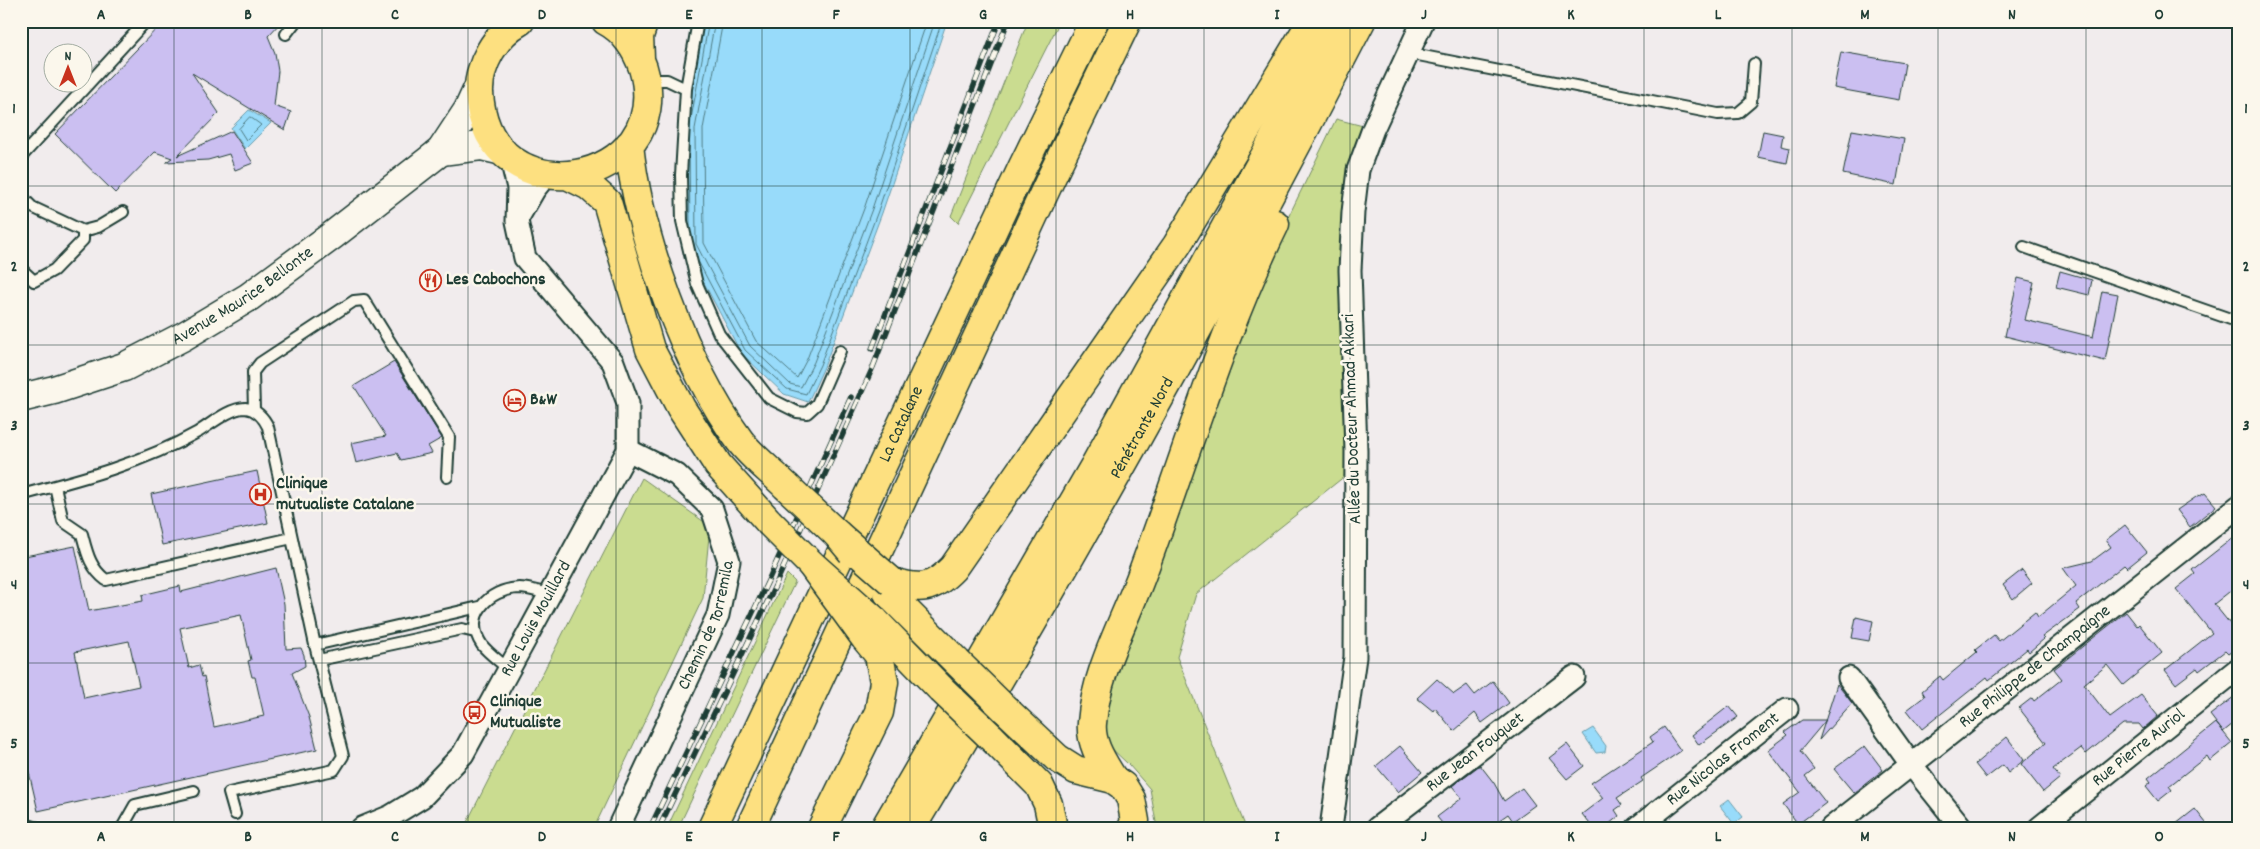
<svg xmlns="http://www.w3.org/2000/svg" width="2260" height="849" font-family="Dekko,sans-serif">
<rect width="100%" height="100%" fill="#f1eced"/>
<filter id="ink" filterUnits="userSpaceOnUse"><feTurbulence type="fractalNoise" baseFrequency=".02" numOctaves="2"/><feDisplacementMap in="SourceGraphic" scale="10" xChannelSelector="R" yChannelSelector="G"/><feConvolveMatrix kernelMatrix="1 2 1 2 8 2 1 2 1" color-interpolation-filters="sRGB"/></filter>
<g filter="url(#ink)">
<path fill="#cadc90" stroke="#748c62" d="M1028,21h32l-102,202 -7,-7z
M1336,119l31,8 -17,345 -154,122 -19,63 69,171h-89l-7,-39 -21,-24 -21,-20 -5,-24 3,-31 158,-423z
M642,478l68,48 -7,72 -109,230h-130z
M787,574l8,8 -117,246h-11z"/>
<path fill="#98dbfa" stroke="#689cab" d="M704,21h243l-65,192 -58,154 -16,35 -24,-8 -43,-41 -56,-106 -1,-119z
M249,110l22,13 -26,26 -14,-21z
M1593,728l13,18 -1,6 -9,1 -13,-19z
M1729,799l14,18 -9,7 -14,-18z"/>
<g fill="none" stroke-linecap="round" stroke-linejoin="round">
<path stroke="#4f7c83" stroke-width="1" d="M715,21l-20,108 1,115 54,102 40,38 11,3 13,-25 58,-153 63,-188
M723,21l-20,108 1,114 52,98 41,37 10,-19 58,-153 62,-185
M250,117l11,8 -15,15 -7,-11z
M691,119l18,-98
M689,146l1,81
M698,261l47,89 42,39 19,5 14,-29 58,-154 64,-190"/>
</g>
<path fill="#cbbff1" stroke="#1f3d34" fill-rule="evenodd" d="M164,21h118l-14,15 7,17 3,18 -4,35 17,6 -6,18 -93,-57 27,40 -42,43 55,-25 21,32 -18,7 -6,-16 -21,6 -42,2 6,-4 -17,-6 -40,41 -60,-59z
M1841,52l64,11 -6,37 -65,-12z
M1852,130l52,9 -8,46 -53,-11z
M1763,131l20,4 -2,11 9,2 -3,15 -29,-6z
M2060,271l32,9 -3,15 -33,-8z
M2018,278l16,4 -9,38 68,17 9,-46 16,3 -13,67 -100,-25z
M394,362l48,76 -14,8 4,7 -31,7 -4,-7 -41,10 -5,-20 35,-7 -32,-50z
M257,471l11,52 -106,22 -11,-51z
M2205,493l11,13 -26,21 -13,-17 22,-15 1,1z
M2125,525l22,27 -20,16 -3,-3 -48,38 4,6 -38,28 2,2 -15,13 -2,-3 -38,31 -2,-3 -65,52 -15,-19 18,-14 -3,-5 18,-15 3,4 34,-28 -2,-2 19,-15 5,6 36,-29 3,5 38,-31 -13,-18 29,-7 19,-14 -5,-7z
M2239,533v51l-25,20 25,31v11l-11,8 -3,-3 -26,20 -2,-3 -21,16 -11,-14 47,-37 -36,-44 19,-15 -3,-4z
M75,546l14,65 54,-10 -1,-6 38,-9 1,6 95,-24 8,36 2,45 15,-1 3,7 1,11 -13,7 17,44 8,32 -279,62 -17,-73v-176l4,-1v-5zM241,615l10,45 -3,1 4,16h3l9,39 -50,11 -10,-51 -2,1 -3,-12 -10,3 -9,-40zM129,641l10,45 -55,12 -9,-46z
M2022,570l10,13 -19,16 -10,-14z
M2126,612l11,14 2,-2 23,29 -39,32 -16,-20 -23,19 26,34 31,-23 17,21 -15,13 -4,-5h-16l-37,30 -5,-6 -28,21 7,9 -17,14 -22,-28 25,-21 -27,-35 13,-10 2,3 28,-22 -8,-10z
M1856,617l17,4 -4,20 -17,-3z
M1437,679l17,15 13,-9 8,10 18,-14 16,22 -27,20 -7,-10 -21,18 -19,-23 -2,3 -16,-13z
M1837,684l15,19 -33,37z
M2239,693v26l-16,13 -13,-17z
M1729,706l9,11 -39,28 -7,-10z
M1802,720h24l-26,31 14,18 -9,7 21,27 -28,21 -15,-20 17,-12 -32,-42 20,-15 -3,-3z
M2216,723l16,20 -22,18 -3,-5 -38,30 3,4 -14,11 -12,-15 5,-4 -3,-4z
M1664,727l17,24 -40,27 2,3 -26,17 5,7 -7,5 4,6 -15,12h-11l-11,-14 21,-16 -12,-15 62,-41 -3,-5z
M2007,737l17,23 -16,13 -5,-8 -17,13 -11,-14z
M1567,744l17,22 -17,13 -18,-21z
M1400,746l22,26 -24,20 -22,-26z
M1865,746l18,24 -29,23 -20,-24z
M1480,765l14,18 10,18 18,-13 13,17 -22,16 -5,-7 -20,14h-42l-9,-11 25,-19 -10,-12z
M2195,809l15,19h-39z"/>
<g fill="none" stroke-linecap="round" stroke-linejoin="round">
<defs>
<path id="lane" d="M286,34l10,-13
M1408,53l310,61 20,-1 13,-11 3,-38
M646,80h21l19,9 12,-68
M686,89l-5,86 1,46 15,63 22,50 50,64 28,14 10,1 10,-9 23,-53
M21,157l125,-136
M21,196l11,11 51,24 15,-4 25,-15
M2024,247l215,75
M21,269l13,12 20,-11 29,-30v-9
M254,410l-1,-38 7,-9 94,-62 10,-1 85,137 -2,40
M55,486l8,35 19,13c5,19 8,34 24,46l186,-42
M21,495c61,-16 122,-32 177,-63 13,-8 32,-24 47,-24 11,1 19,10 23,19l47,218 28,111 -9,14 -105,23 6,21
M315,645l164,-38
M319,660l143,-31 13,3
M508,669c-8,-8 -19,-15 -26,-24 -20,-29 7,-56 37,-57 9,0 21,4 30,6
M21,823l17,5
M122,828l13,-23 59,-14"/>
<g id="street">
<path d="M519,216l15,-26 12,-15"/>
<path d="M1849,678l61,85 52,65"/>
<path id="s1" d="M362,828l29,-12 31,-19 41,-43 165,-304v-47l-15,-41 -88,-104 -8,-37 1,-33 -7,-29"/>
<path id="s2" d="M618,828l100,-213 11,-54 -17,-52 -35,-34 -49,-25"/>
<path d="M1331,828l24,-171 1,-206 -6,-181 3,-58 5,-42 15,-41 50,-108"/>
<path id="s3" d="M1377,828l197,-151"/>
<path id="s4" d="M1637,828l150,-119"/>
<path id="s5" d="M1831,828l408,-322"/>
<path id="s6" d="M2039,828l200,-160"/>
</g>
<g id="secondary">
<path d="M441,151l40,-5 21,5"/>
<path id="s7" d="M21,398l33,-8 70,-23 60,-31 65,-39 84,-62 108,-84 27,-41 11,-24"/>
</g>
<path id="primary" d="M520,21c-24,13 -42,44 -41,72 8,130 199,94 164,-25 -6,-18 -19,-38 -37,-47
M640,58l-1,-22 5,-15
M629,145c10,92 56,221 111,296 12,16 31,30 46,45
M571,177l18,9 18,16 43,147 31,59 37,57 51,57
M888,593l69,69
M874,620l67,69
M1005,709l52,49 19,12 37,9 10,7 8,13 4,22 -3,7
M990,736l49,49 9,19 5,24"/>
<g id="highway">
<path d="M892,582c28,8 40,8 61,-14l224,-323 135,-224"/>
<path d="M1113,779c-10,-17 -23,-35 -21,-56 4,-52 32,-100 50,-149 44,-117 78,-238 133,-350"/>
<path id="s8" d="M712,828l311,-662 71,-145"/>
<path d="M750,828l302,-652 75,-155"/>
<path d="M822,828l57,-116 5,-30 -5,-27 -14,-17"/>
<path d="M885,828l210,-363 173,-315 64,-129"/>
<path id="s9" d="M911,828c159,-264 309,-533 450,-807"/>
</g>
</defs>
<use href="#lane" stroke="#1f3d34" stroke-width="14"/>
<use href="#street" stroke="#1f3d34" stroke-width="25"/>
<use href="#secondary" stroke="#1f3d34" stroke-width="31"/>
<use href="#primary" stroke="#1f3d34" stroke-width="31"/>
<use href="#highway" stroke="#1f3d34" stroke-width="31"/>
<use href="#lane" stroke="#fbf7ec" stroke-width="10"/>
<use href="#street" stroke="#fbf7ec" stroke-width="21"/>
<use href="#secondary" stroke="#fbf7ec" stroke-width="28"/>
<use href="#primary" stroke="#fde080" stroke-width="28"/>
<use href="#highway" stroke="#fde080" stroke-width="28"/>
<defs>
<path id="rail" d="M872,349l127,-328
M650,828l117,-245 84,-186
M659,828l116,-242 98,-219 135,-346"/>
</defs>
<use href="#rail" stroke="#1f3d34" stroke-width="5.5"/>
<use href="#rail" stroke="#fbf7ec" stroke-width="4" stroke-dasharray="11" stroke-linecap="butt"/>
<defs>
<path id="primary-bridge" d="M786,486l51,48 15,18
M769,522l42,42 63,56
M957,662l48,47
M941,689l49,47"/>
<path id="highway-bridge" d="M837,534l55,48
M811,564l54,74"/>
</defs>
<use href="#primary-bridge" stroke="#1f3d34" stroke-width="31" stroke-linecap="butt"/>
<use href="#highway-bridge" stroke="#1f3d34" stroke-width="31" stroke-linecap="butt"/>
<use href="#primary-bridge" stroke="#fde080" stroke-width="28"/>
<use href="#highway-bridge" stroke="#fde080" stroke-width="28"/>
</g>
</g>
<path fill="none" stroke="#1f3d34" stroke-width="1" stroke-opacity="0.55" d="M174,21v807M322,21v807M468,21v807M616,21v807M762,21v807M910,21v807M1056,21v807M1204,21v807M1350,21v807M1498,21v807M1644,21v807M1792,21v807M1938,21v807M2086,21v807M21,186h2218M21,345h2218M21,504h2218M21,663h2218"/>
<defs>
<symbol id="restaurant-ring" viewBox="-11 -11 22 22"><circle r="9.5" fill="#fbf7ec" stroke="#c8321e" stroke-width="1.5"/><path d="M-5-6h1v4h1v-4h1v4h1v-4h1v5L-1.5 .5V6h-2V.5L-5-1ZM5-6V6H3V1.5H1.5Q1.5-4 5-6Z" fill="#c8321e"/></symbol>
<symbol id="hotel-ring" viewBox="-11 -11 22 22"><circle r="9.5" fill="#fbf7ec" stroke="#c8321e" stroke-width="1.5"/><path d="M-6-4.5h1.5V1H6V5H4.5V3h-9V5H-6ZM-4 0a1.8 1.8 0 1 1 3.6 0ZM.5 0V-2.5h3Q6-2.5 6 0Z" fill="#c8321e"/></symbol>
<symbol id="hospital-ring" viewBox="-11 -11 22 22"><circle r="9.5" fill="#fbf7ec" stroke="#c8321e" stroke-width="1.5"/><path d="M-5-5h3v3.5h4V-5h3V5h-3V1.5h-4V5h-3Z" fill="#c8321e"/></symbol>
<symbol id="bus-ring" viewBox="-11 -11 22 22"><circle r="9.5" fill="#fbf7ec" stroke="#c8321e" stroke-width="1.5"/><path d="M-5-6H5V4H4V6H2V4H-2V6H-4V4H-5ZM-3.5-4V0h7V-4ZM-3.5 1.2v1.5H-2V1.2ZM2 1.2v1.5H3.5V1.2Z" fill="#c8321e"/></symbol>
</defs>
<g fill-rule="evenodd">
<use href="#restaurant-ring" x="418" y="268" width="25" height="25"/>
<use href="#hotel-ring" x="502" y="388" width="25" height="25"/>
<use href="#hospital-ring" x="248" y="482" width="25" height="25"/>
<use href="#bus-ring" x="462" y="700" width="25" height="25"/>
</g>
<g text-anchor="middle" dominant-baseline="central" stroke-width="5" stroke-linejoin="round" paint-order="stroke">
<g font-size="18" font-weight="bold" fill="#1f3d34" stroke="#fbf7ec" text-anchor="start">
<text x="446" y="280">Les Cabochons</text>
<text x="530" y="400">B&amp;W</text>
<text x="276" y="484">Clinique<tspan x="276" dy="21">mutualiste Catalane</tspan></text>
<text x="490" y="702">Clinique<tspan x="490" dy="21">Mutualiste</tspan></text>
</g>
<g font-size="18" fill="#1f3d34" stroke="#fbf7ec">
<text stroke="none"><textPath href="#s7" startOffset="246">Avenue Maurice Bellonte</textPath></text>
<text transform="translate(1353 419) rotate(-92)">Allée du Docteur Ahmad Akkari</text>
<text stroke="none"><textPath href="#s8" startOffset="446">La Catalane</textPath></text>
<text stroke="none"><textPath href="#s9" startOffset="462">Pénétrante Nord</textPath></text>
<text stroke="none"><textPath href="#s1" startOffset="281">Rue Louis Mouillard</textPath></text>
<text stroke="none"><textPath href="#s2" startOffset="222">Chemin de Torremila</textPath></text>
<text stroke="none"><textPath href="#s5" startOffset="260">Rue Philippe de Champaigne</textPath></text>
<text stroke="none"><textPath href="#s6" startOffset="128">Rue Pierre Auriol</textPath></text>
<text stroke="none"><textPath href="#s3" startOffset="124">Rue Jean Fouquet</textPath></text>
<text stroke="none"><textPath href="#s4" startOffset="110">Rue Nicolas Froment</textPath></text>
</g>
</g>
<rect width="2260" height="849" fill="none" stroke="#fbf7ec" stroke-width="55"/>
<g transform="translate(68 68)"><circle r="24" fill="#fbf7ec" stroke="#a3ada2"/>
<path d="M0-4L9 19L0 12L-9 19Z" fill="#c8321e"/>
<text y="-8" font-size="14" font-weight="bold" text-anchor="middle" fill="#1f3d34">N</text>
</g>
<rect x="28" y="28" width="2204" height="794" fill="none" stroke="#1f3d34" stroke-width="2"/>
<g font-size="16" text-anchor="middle" font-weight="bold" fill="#1f3d34">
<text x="101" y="19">A</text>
<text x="248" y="19">B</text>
<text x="395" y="19">C</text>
<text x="542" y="19">D</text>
<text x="689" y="19">E</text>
<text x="836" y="19">F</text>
<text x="983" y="19">G</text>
<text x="1130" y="19">H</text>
<text x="1277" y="19">I</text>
<text x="1424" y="19">J</text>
<text x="1571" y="19">K</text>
<text x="1718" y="19">L</text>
<text x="1865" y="19">M</text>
<text x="2012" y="19">N</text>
<text x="2159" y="19">O</text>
<text x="14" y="113">1</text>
<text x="2246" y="113">1</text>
<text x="14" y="271">2</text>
<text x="2246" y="271">2</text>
<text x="14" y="430">3</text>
<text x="2246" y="430">3</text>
<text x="14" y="589">4</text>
<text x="2246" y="589">4</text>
<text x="14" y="748">5</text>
<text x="2246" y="748">5</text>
<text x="101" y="841">A</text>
<text x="248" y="841">B</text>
<text x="395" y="841">C</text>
<text x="542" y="841">D</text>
<text x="689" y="841">E</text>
<text x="836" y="841">F</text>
<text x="983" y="841">G</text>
<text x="1130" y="841">H</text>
<text x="1277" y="841">I</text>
<text x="1424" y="841">J</text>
<text x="1571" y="841">K</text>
<text x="1718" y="841">L</text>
<text x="1865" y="841">M</text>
<text x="2012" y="841">N</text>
<text x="2159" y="841">O</text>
</g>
</svg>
